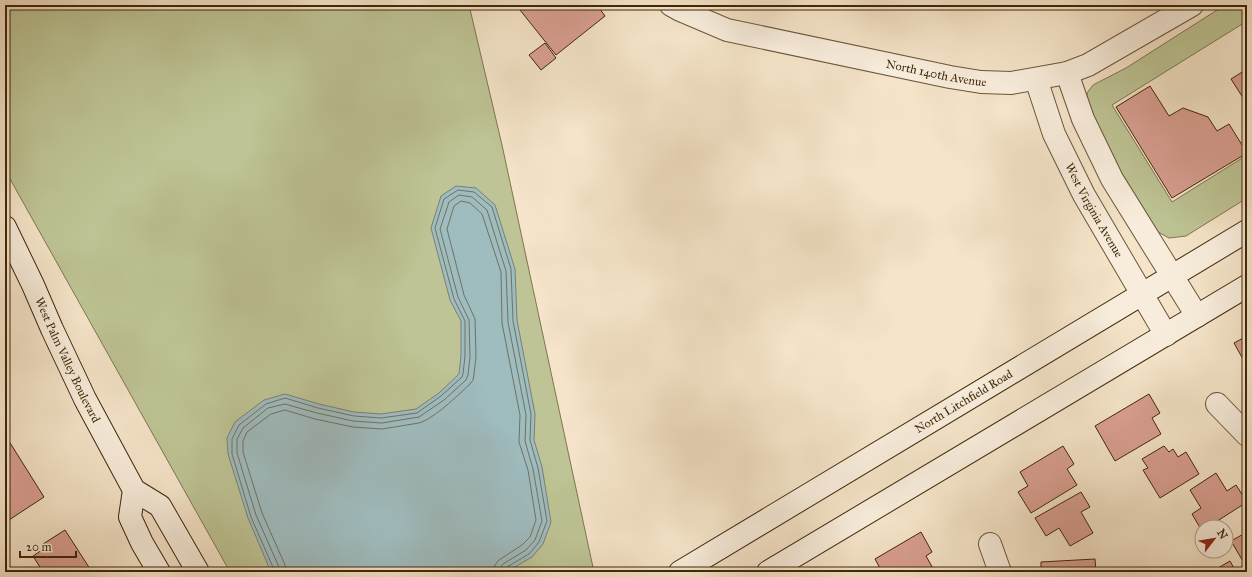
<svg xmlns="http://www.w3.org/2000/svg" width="1252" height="577" font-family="'IM FELL Great Primer',serif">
<rect width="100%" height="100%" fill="#f5e4c9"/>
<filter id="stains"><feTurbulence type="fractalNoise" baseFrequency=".005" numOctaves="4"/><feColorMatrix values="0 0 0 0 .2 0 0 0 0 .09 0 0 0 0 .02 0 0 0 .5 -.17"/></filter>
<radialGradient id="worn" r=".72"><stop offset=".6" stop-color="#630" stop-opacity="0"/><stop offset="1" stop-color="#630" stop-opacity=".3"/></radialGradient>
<path fill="#bec495" stroke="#7e764e" d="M5,5h464l33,140 92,427h-364l-225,-402z
M1225,5h22v16l-135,84 60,97 75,-47v43l-61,38 -17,2 -11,-6 -49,-80 -22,-45v-14l6,-8 33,-17z"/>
<path fill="#9fbcbf" stroke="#798076" d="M456,186l20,2 19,17 20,64 2,51 18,94 -1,26 8,27 9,55 -8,22 -11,13 -26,15h-235l-23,-54 -20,-64 -1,-16 8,-16 29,-22 21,-6 34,10 35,8 27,2 35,-5 23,-16 20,-19 2,-18v-35l-11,-21 -19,-72 10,-32z"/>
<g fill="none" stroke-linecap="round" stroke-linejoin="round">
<path stroke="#6f7264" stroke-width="1" d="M275,572l-24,-55 -19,-63v-15l7,-14 27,-21 19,-6 33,10 36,8 27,2 36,-5 24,-17 21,-19 1,-3 2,-18v-35l-11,-22 -19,-71 9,-29 14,-9 16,2 18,15 19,62 2,52 18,93 -1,26 8,28 9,53 -8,21 -10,12 -22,13 -2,5
M280,572l-1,-5 -23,-52 -19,-62v-14l6,-11 25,-20 17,-4 32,9 36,8 29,2 37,-6 25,-17 22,-20 2,-5 2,-18 -1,-37 -11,-23 -18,-68 9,-27 10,-7 13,2 15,13 19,61 2,51 18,93 -1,26 8,28 9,52 -7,19 -9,10 -23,14 -3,4v4
M286,572l-1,-7 -23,-52 -19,-61v-11l4,-9 24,-18 14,-4 30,9 38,8 29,2 37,-6c16,-5 38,-27 51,-39l3,-4 1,-6 2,-17 -1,-38 -11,-24 -17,-66 7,-23 7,-5 9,2 12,11 19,58 1,51 18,92 -1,27 9,28 8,50 -6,17 -8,8 -23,15 -4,5 -1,7"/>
</g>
<path fill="#d99f92" stroke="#3f2708" d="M516,5h81l8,11 -49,39z
M545,43l11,15 -15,12 -12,-15z
M1247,69v35l-16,-25z
M1150,86l19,30 14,-8 25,9 9,14 12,-7 18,29 -75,45 -56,-91z
M1247,336v24l-3,1 -10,-18z
M1149,394l11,19 -8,5 9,16 -46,27 -20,-35z
M7,438l37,59 -35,23 -4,-7v-74z
M1063,446l11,18 -7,5 10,16 -46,28 -13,-21 10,-6 -8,-14z
M1164,446l5,6 4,-3 5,8 8,-5 13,22 -39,24 -17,-28 5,-2 -6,-9z
M1216,473l11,18 9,-6 11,17 -39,25h-6v4l-10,-17 9,-6 -11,-18z
M1081,492l9,15 -9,5 12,21 -23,13 -11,-18 -13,8 -11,-18z
M65,530l27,42h-49l-10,-16 12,-8 -2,-4z
M921,532l11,20 -6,4 9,16h-53l-7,-13z
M1247,532v36l-16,-27z
M1095,559l1,13h-55v-10z
M1230,561l6,11h-25z
M30,567l3,5h-12z"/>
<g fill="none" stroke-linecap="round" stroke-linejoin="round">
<defs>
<g id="street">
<path id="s1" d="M671,5l9,5 47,20 223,47 31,5 30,1 56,-10 21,-8 104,-60"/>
<path d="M1067,73l16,46 29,60 85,137"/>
<path id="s2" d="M1036,79l18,55 30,61 82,140"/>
<path d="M1217,404l30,31"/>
<path d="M990,544l10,28"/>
</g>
<g id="secondary">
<path id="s3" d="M5,227l28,58 19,44 33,70 49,91 26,16 38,66"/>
<path d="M134,490l-4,27 12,26 17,29"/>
<path id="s4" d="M680,572l567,-341"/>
<path d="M768,572l479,-286"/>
</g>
</defs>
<use href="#street" stroke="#6c5638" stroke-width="24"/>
<use href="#secondary" stroke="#3f2708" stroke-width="24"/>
<use href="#street" stroke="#f8eddc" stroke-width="22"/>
<use href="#secondary" stroke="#f8eddc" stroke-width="22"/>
</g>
<g text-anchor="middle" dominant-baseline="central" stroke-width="3.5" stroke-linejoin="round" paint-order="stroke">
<g font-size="12" fill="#3f2708" stroke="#f8eddc">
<text stroke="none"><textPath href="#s1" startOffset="275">North 140th Avenue</textPath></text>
<text stroke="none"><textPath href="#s2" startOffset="144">West Virginia Avenue</textPath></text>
<text stroke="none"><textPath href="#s3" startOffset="147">West Palm Valley Boulevard</textPath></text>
<text stroke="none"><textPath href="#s4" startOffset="331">North Litchfield Road</textPath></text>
</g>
</g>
<rect width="1252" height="577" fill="none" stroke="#f5e4c9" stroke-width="20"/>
<rect x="6" y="6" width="1240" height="565" fill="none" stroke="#3f2708" stroke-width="2"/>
<rect x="10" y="10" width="1232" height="557" fill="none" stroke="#3f2708"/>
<g transform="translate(1214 539) rotate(59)"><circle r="19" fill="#f8eddc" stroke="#ae9e87"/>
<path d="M0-3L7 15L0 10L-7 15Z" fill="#8f2418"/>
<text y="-6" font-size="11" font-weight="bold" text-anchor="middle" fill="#3f2708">N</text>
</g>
<path d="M20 551v6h56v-6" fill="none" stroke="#3f2708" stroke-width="2"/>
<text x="26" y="551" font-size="12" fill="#3f2708" stroke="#f8eddc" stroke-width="3" paint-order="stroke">20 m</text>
<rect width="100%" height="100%" filter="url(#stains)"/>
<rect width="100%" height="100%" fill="url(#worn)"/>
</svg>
